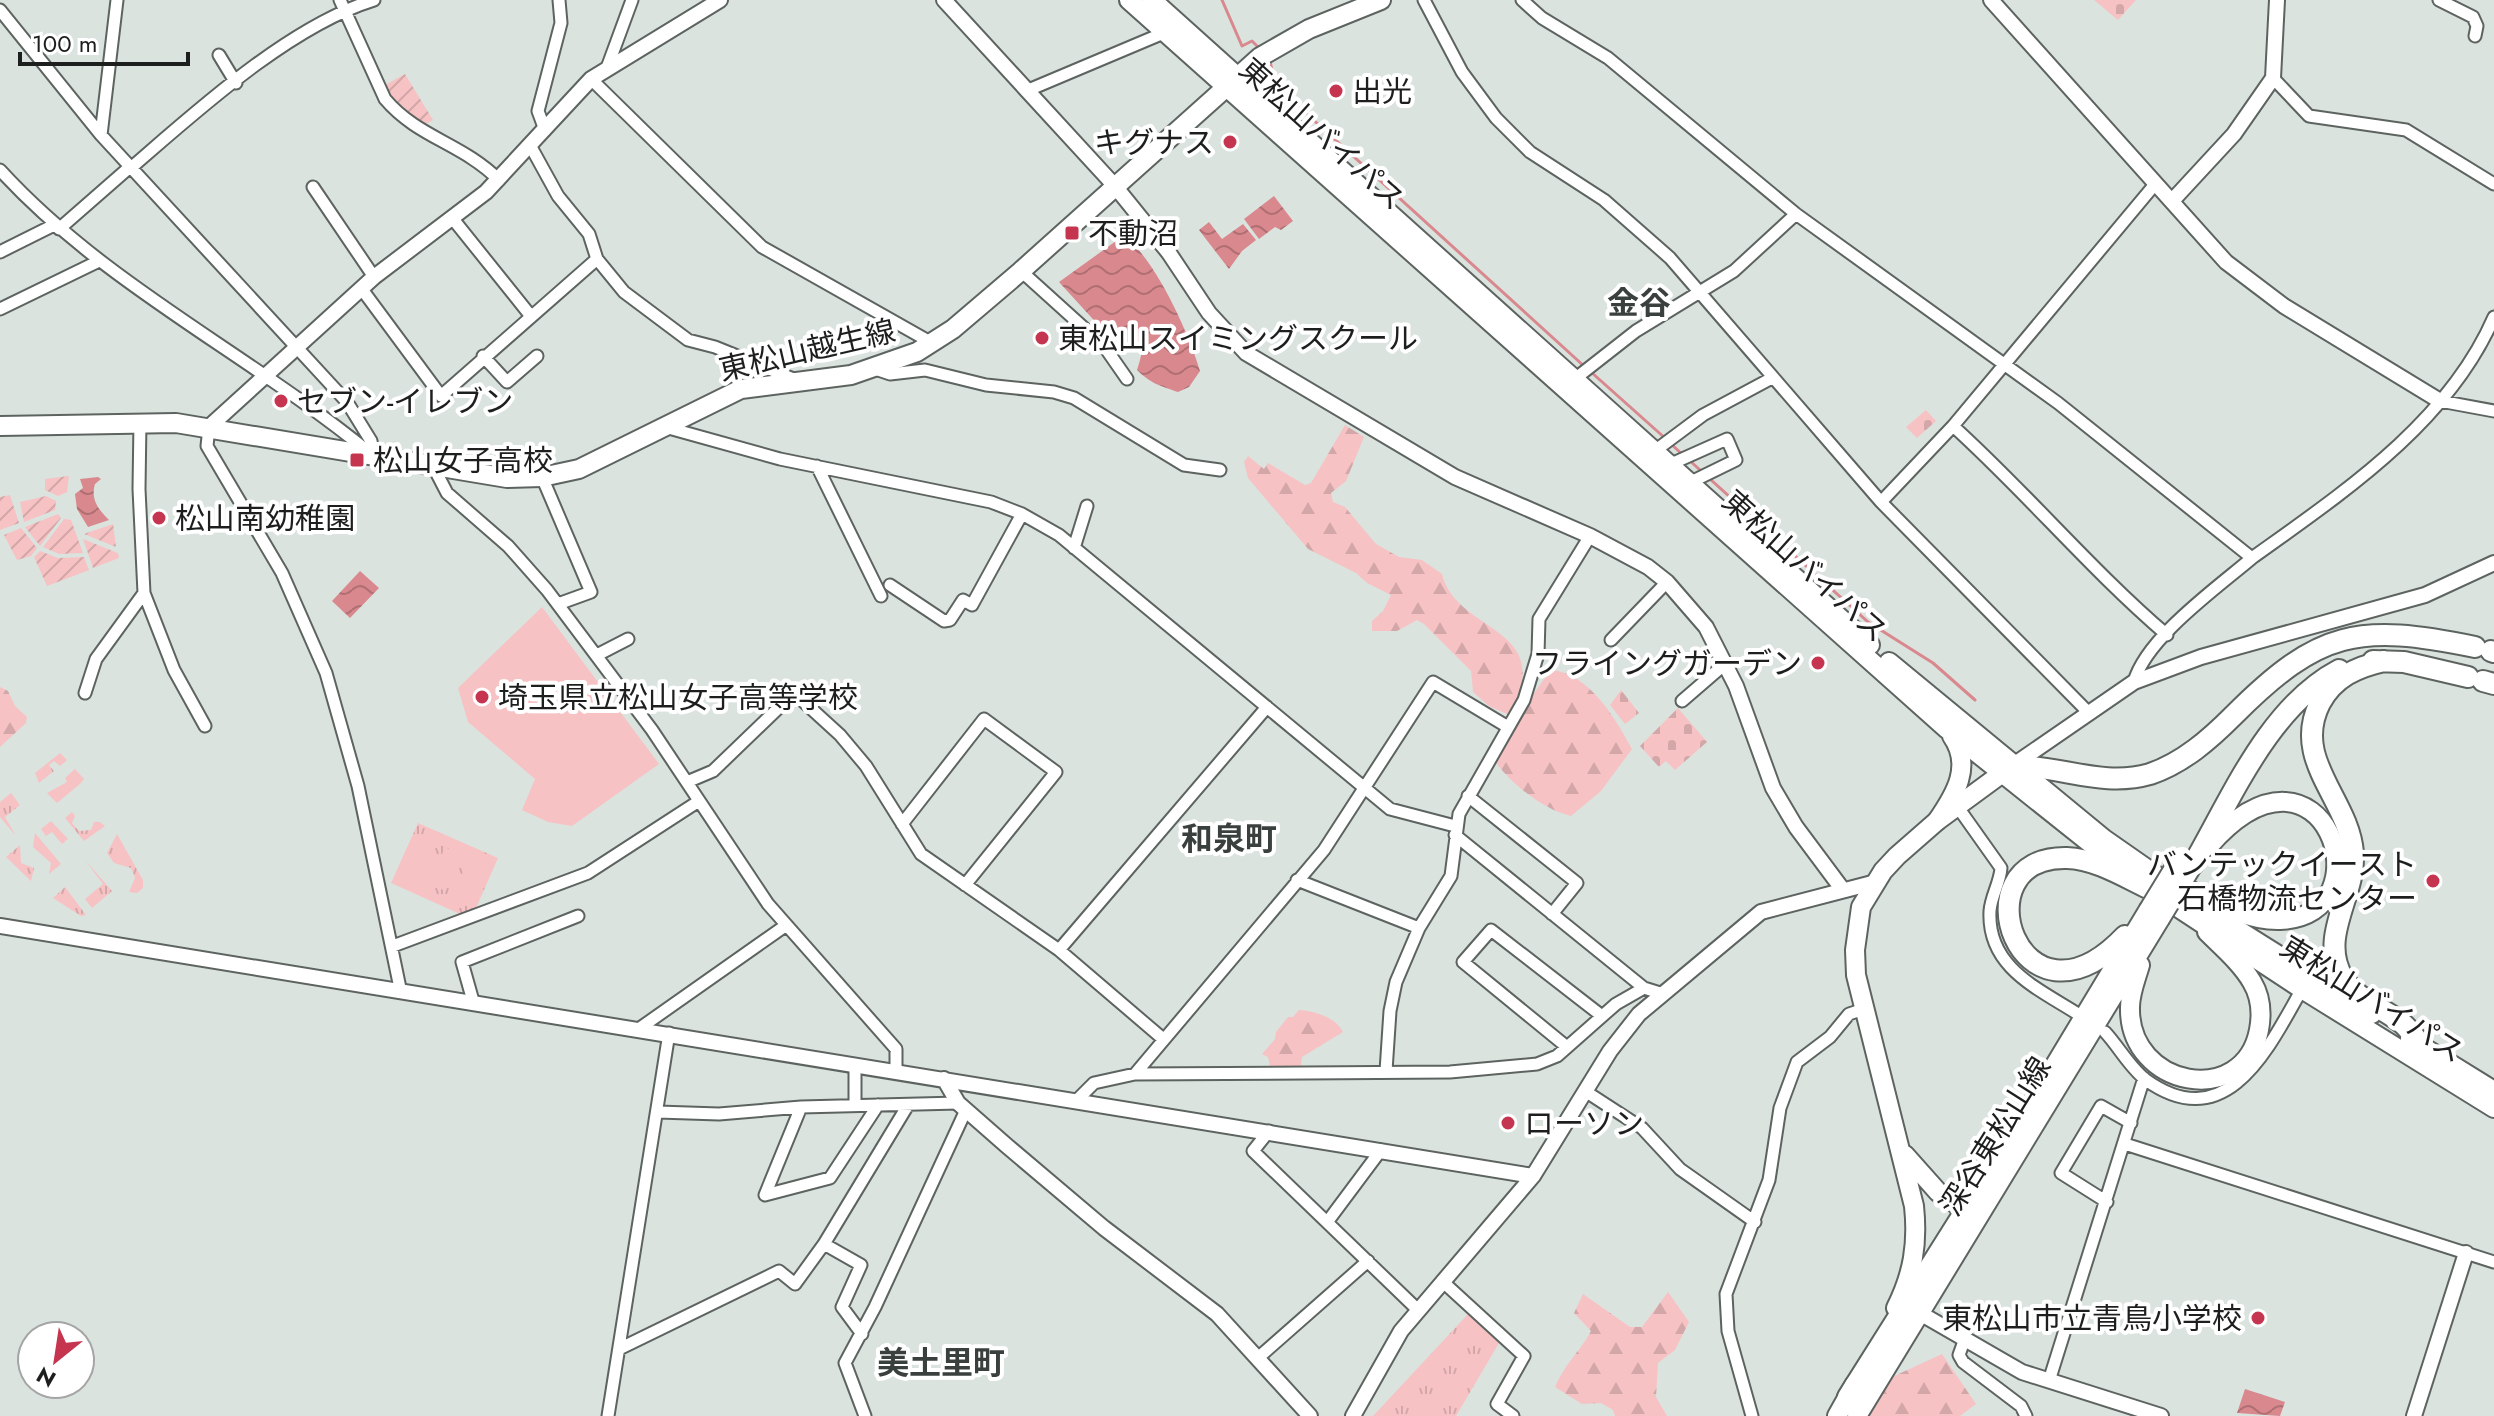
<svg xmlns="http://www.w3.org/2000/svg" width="2494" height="1416" font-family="Jost,'Noto Sans JP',sans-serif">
<defs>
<pattern id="grass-tufts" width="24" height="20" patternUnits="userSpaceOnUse" patternTransform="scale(2)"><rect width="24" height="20" fill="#f7c2c4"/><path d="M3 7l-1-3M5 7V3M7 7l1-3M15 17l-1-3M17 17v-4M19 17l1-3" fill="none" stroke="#d3a6a8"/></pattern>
<pattern id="forest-firs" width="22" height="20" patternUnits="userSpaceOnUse" patternTransform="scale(2)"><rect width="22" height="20" fill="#f7c2c4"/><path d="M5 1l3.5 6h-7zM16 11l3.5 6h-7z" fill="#d3a6a8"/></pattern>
<pattern id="cemetery-stones" width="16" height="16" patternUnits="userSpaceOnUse" patternTransform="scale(2)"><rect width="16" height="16" fill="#f7c2c4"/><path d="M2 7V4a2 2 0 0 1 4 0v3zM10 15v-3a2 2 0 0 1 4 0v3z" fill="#d3a6a8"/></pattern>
<pattern id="garden-furrows" width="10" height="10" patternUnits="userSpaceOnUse" patternTransform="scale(2)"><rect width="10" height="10" fill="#f7c2c4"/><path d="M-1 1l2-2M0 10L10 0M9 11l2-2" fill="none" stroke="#d3a6a8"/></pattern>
<pattern id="water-waves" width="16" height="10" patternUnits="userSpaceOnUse" patternTransform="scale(2)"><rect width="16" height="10" fill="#d9888e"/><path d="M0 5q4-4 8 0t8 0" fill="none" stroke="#af6f73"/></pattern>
</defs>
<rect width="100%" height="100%" fill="#dbe3df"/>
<path fill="url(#grass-tufts)" d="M60,753l7,7 -7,6 -6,-5 -5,4 5,6 -15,12 -4,-10z
M75,769l9,10 -3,4 -24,20 -10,-10 20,-11 -2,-4z
M11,793l9,12 -15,12 11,19 -16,-19v-15z
M72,812l3,4 -3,7 7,8 12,-1 3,-8h6l5,4 -21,15 -19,-23z
M51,821l17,18 -6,5 -10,-12 -6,4 -5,-7z
M418,823l80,35 -22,50 -16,6 -69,-31z
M35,833l26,31 -12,10 2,-11 -18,-16z
M117,834l26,46v8l-6,5 -8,-1 6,-14 -4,-10 -17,-5 -7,-10z
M20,845l1,18 13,5 -3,13 -25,-24z
M85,860l27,31 -20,17 -7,-9 18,-15z
M65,887l21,28 -5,1 -28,-18z
M1469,1313l30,30 -43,73h-83z"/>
<path fill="url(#forest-firs)" d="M1345,425l19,12 -18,44 -15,12 2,9 12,5 31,37 23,13 23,3 20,14c15,61 117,51 67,141l-20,-9 -16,-14 -2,-21 -47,-47 -7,-4 -20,11h-25v-10l11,-10 8,-16 -24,-12 -11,-10 -48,-24 -60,-71 -4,-16 4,-6 16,13 4,-6 37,22 6,-2z
M1553,670c37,5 63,49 79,79l-31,42 -30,25c-27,-6 -58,-31 -75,-53 12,-23 39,-79 57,-93z
M0,687l8,4 7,15 12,11 -1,6 -26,24z
M1299,1010c15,1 37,7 44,22l-41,25 -1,9 -8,3 -23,-3 -2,-9 -6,-3 13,-15 1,-7 12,-15h5z
M1668,1292l21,30 -14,28 -17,13 -2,34 11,19h-52l-2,-6 -12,-7 -19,1 -27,-17c11,-25 24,-34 36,-56l-17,-18 9,-19 47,33h12z
M1942,1354l34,50 -16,12h-92l22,-38z"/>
<path fill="url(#cemetery-stones)" d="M2094,0h42l-18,20z
M1926,410l10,11 -19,17 -11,-11z
M1621,690l18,23 -14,11 -15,-19z
M1678,708l29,34 -32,28 -9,-9 -7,6 -19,-21z"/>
<path fill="url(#garden-furrows)" d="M405,74l28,46 -11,6 -26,-20 -11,-21z
M69,476l-2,16 -9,4 -13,-6v-11z
M10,495l9,28 -19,7v-33z
M46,496l10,5 -1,9 -31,12 -4,-20z
M58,514l3,4 -21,28 -15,-19z
M64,519l7,1 12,33 -24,1 -16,-7z
M113,524l3,23 -32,-13z
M21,528l16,20 -6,8 -14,4 -13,-25z
M83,539l35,14 1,5 -26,10z
M40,551l18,7 26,-1 5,13 -42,16 -13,-29z"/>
<path fill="#f7c2c4" d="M542,607l117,157 -87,62 -24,-4 -26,-12 13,-31 -67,-57 -10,-34z
M420,836l17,8 -16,36 -17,-8z
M445,847l16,8 -16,36 -16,-8z
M469,858l17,7 -16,37 -17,-8z"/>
<path fill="url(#water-waves)" d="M1274,196l19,25 -12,9 -6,-3 -16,12 -15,-20z
M1209,222l13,17 21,-15 13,16 -14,11 -13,18 -30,-39z
M1123,236c31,19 67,100 77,135l-11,16 -11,5c-18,-6 -28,-9 -41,-22 4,-14 9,-23 -4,-32l-11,13 -63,-69z
M98,477l3,2 -6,5c-5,16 5,27 14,36l-21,7 -11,-18 -2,-15 8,-6 -3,-9z
M360,571l19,17 -29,30 -18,-17z
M2245,1389l40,13 -5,14 -43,-3z"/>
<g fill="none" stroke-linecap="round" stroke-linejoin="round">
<path stroke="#d9888e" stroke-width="3" d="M1222,0l20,46 10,-5 8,8
M1270,61l5,24 310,282
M1591,372l75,67
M1671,444l12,11
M1689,460l179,162 65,41 42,37"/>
<defs>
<path id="minor" d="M340,0l45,99c33,39 77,44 114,81
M1424,0l38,72 34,46 34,34 74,48 66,58 211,244 208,211
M1522,0l20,18 66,40 188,156 262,189 194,155c92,-66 196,-135 242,-241
M2439,0l34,17 4,9 -2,10
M0,10l101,125 246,267 24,39 4,16
M219,55l17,28
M607,68l25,-68
M2273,78l36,38 97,14 88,54
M591,79l171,168 170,96
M1026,91l140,-59
M545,130l-7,-19 23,-88 -2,-23
M101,135l16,-135
M531,147l27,49 31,38 8,25 27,33 64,48 27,7 81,33
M132,167c67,-58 158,-141 242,-167
M0,170c106,116 251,185 371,284
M313,187l61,90
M453,219l77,96
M59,229l72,-63
M0,252l54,-27
M1021,271l83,75 23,33
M361,288l80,108 156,-137
M0,309l99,-48
M483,356l24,26 30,-26
M875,369l15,5 35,-4 61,15 68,7 20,6 110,67 36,5
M1576,378l60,-47 98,-60 62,-57
M2440,401l54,10
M1953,426c74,67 138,144 214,209
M209,427l-2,19 75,127 44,100 32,113 42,202
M665,427l115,32 211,43 31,12 37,21 331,274 65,17
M1656,450l47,-35 69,-37
M1671,464l56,-25 9,21 -45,22
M433,466l14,27 61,53 39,44 105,140 116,174 128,145v21
M817,466l64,130
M542,477l49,115 -33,12
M1881,502l72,-76 203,-243
M1074,548l13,-42
M890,585l54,36 6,-1 13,-20 9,5 50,-91
M144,593l30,77 31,56
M1611,640l56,-58
M597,655l31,-16
M2134,682c12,-44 84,-95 118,-124
M85,693l11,-34 48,-66 -5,-104 1,-68
M1682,701l44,-38
M687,782l26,-11 81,-78 46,42 26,31 55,88 138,96 103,88
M1468,796l109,87 -25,31
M1957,806l44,62c-1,15 -10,28 -11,43 -3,56 47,77 88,103
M902,824l82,-105 72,53 -91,113
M1455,835l189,153
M1297,880l122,48
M393,946l195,-73 111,-72
M1059,950l208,-243
M473,1001l-11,-39 116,-46
M640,1028l145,-102
M2105,1032c14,15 25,36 41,48 81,58 123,-33 156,-91
M1567,1047l-104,-85 28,-32 111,86
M1386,1071l4,-60 6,-29 23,-54 32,-52 8,-62 65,-114 14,-46 1,-35 51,-83
M1135,1074l189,-224 109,-168 75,45
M1585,1091l57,37 38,41 75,53
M1077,1100l17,-17 41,-9 315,-2 87,-8 20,-8 59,-52 28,-16 16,5
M855,1105v-40
M801,1107l-36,88 65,-17 48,-73
M658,1112l61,2 82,-7 157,-4
M1269,1131l-16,20 165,159
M2125,1144l369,118
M2107,1202l-46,-29 40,-67 30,17
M1328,1221l53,-71
M824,1244l37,21 -19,42 20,27
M1442,1281l82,75 -27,48 16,12
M1964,1341l-5,14 4,7 58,44 5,10
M619,1349l160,-78 16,13 29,-40 84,-139
M1259,1357l109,-96
M2049,1381l95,-303
M608,1416l61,-383
M865,1416l-20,-53 30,-56 91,-197
M1752,1416l-24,-85 -2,-37 43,-114 11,-72 17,-46 33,-25 19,-23 15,-5"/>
<path id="tertiary" d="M944,0l170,185 55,68 40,60 37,40 209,124 135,59 58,31 19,15 39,45 30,59 37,102 23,39 47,63
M1991,0l235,262 58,44 156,95
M2172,201l62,-67 39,-56 4,-78
M209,427l165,-150 112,-85 105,-113 129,-79
M2012,766l122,-84 67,-25 224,-62 69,-32
M0,926l1533,250
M944,1079l14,24 49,43 97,82 113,86 93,102
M1918,1312l104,60 139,44
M1353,1416l48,-85 132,-155 77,-125 29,-37 122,-102 115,-30
M2414,1416l52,-163"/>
<path id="primary" d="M0,426l176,-3 331,55 35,-1 37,-8 162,-80 110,-14 66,-23 36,-23 68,-58 239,-214 49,-28 72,-29
M2183,887c29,14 63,34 97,33 110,-3 44,-205 -71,-74
M2140,965c-4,14 -10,28 -10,42 -2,81 114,102 129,23 3,-16 2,-33 -7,-48 -11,-19 -30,-35 -45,-50
M1905,1155l33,37 29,19
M1896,1308c17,-34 22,-64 18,-102l-58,-231 -1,-25 6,-43 22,-36 14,-15 40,-35 75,-55
M1837,1416l18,-32
M1857,1416l303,-497"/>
<path id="trunk" d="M1129,0l818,729 178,142
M1152,0l718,645
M1889,662l215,177 96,67 172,108
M1937,821c18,-26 36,-55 15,-85
M2159,895l143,94 192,119
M2410,1039l84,52"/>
<path id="motorway" d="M2491,651l3,1
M2373,661l31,1 64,15
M2384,661c-27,6 -50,16 -64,42 -29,57 29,96 33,150 3,43 -35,83 -10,125 13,21 40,30 59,45 7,6 13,15 20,23
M2483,681l11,3
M2012,766c48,-1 90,22 138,8 33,-11 60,-35 84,-59 85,-85 124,-92 241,-68
M2194,863c38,-66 75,-156 145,-193
M2125,936c-106,111 -169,-81 -58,-78 29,1 56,18 81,30
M1848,1397l181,-287 120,-199"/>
</defs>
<use href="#minor" stroke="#5d6460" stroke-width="15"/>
<use href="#tertiary" stroke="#5d6460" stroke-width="18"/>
<use href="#primary" stroke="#5d6460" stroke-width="22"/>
<use href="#trunk" stroke="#5d6460" stroke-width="22"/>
<use href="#motorway" stroke="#5d6460" stroke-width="24"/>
<use href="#minor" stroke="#fff" stroke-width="11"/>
<use href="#tertiary" stroke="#fff" stroke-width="14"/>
<use href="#primary" stroke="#fff" stroke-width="18"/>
<use href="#trunk" stroke="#fff" stroke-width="18"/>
<use href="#motorway" stroke="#fff" stroke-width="20"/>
<defs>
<path id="primary-bridge" d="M2160,919l34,-56"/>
<path id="motorway-bridge" d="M2149,911l33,-54"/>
</defs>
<use href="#primary-bridge" stroke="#5d6460" stroke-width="22" stroke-linecap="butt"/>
<use href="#motorway-bridge" stroke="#5d6460" stroke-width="24" stroke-linecap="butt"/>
<use href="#primary-bridge" stroke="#fff" stroke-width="18"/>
<use href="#motorway-bridge" stroke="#fff" stroke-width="20"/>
</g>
<g fill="#c53550" stroke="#fff" stroke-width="3">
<circle cx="1336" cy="91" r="8"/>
<circle cx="1230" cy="142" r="8"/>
<rect x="1064" y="225" width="16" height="16" rx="4"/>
<circle cx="1042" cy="338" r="8"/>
<circle cx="281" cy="401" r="8"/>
<rect x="349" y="452" width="16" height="16" rx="4"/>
<circle cx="159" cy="518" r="8"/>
<circle cx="1818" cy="663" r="8"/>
<circle cx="482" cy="697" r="8"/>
<circle cx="2433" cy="881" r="8"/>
<circle cx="1508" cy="1123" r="8"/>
<circle cx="2258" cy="1318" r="8"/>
</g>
<g text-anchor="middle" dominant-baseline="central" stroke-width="8" stroke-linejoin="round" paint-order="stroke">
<g font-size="30" fill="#1d1f1e" stroke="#fff" text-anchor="start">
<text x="1352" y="91">出光</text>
<text x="1214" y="142" text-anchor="end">キグナス</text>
<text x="1088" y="233">不動沼</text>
<text x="1058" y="338">東松山スイミングスクール</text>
<text x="297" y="401">セブン-イレブン</text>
<text x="373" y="460">松山女子高校</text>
<text x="175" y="518">松山南幼稚園</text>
<text x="1802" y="663" text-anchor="end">フライングガーデン</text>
<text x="498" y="697">埼玉県立松山女子高等学校</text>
<text x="2417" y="864" text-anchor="end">バンテックイースト<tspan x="2417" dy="34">石橋物流センター</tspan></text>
<text x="1524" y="1123">ローソン</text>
<text x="2242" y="1318" text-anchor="end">東松山市立青鳥小学校</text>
</g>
<g font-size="30" fill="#1d1f1e" stroke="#fff">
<text transform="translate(1322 134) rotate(42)">東松山バイパス</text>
<text transform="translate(807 350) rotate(-13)">東松山越生線</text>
<text transform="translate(1805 566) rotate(42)">東松山バイパス</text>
<text transform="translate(2372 999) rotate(32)">東松山バイパス</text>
<text transform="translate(1995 1136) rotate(-58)">深谷東松山線</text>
</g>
<g font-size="32" font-weight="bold" fill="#3a403d" stroke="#fff">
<text x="1639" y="303">金谷</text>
<text x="1229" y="839">和泉町</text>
<text x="941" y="1363">美土里町</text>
</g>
</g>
<g transform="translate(56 1360) rotate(210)"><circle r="38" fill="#ffffff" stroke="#a5a5a5" stroke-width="2"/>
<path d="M0-6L14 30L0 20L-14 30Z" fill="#c53550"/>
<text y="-12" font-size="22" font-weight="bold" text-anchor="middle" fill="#1d1f1e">N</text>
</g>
<path d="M20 52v12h168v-12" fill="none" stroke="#1d1f1e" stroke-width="4"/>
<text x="32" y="52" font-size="24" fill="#1d1f1e" stroke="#ffffff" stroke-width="6" paint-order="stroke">100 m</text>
</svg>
